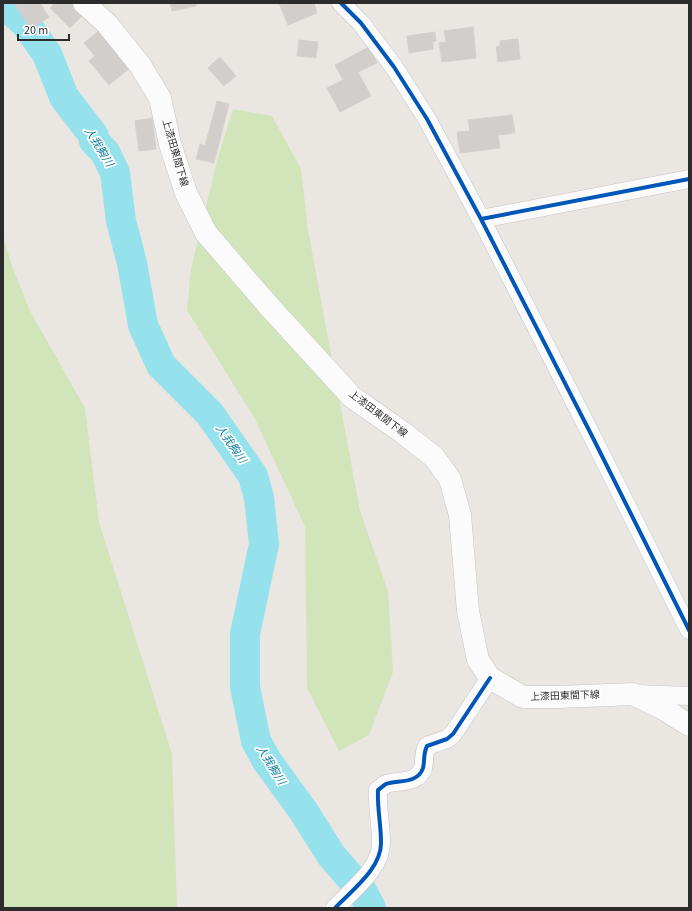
<svg xmlns="http://www.w3.org/2000/svg" width="692" height="911" font-family="'Source Sans 3','Noto Sans JP',sans-serif">
<rect width="100%" height="100%" fill="#eae6e2"/>
<path fill="#d2e5ba" d="M233,109l39,7 29,53 7,61 52,281 28,80 5,81 -24,63 -30,16 -32,-63 -2,-161 -50,-108 -68,-109 4,-41 26,-108z
M3,236l9,30 18,45 55,97 14,114 73,232 5,154h-174z"/>
<g fill="none" stroke-linecap="round" stroke-linejoin="round">
<path stroke="#95e2ec" stroke-width="30" d="M3,3l23,21 21,30 17,43 30,39v5l11,11 10,21 6,48 11,42 11,62 18,40 49,49 43,62 6,22 5,46 -19,90v53l11,54 11,20 37,51 27,43 31,36 9,17"/>
</g>
<path fill="#d1cecb" stroke="#d5d1ce" d="M14,3h26l9,14 -18,12z
M55,3h21l10,9 -16,16 -20,-20z
M170,3h26v3l-24,5z
M279,3h35l3,10 -29,12z
M473,27l3,31 -34,4 -3,-19 7,-1 -2,-11z
M101,29l30,38 -22,18 -20,-24 6,-5 -11,-13z
M435,32l1,9 -3,1v7l-24,4 -2,-17z
M518,39l2,20 -22,3 -2,-15 4,-1v-5z
M299,40l19,2 -2,16 -19,-2z
M369,47l8,16 -19,9 13,24 -31,16 -13,-24 16,-8 -8,-15z
M220,57l16,19 -12,10 -16,-18z
M217,101l12,3 -15,59 -18,-4 4,-15 5,2z
M512,115l3,18 -17,2 2,13 -40,5 -3,-21 13,-1 -2,-11z
M152,118l4,31 -17,2 -4,-30z"/>
<g fill="none" stroke-linecap="round" stroke-linejoin="round">
<defs>
<path id="minor" d="M341,3l20,20 33,44 33,52 54,100 111,217 97,194
M481,219l208,-40
M636,694l53,2
M335,908c17,-18 47,-40 46,-66 0,-18 -4,-35 -3,-52 3,-2 6,-5 8,-6 12,-4 32,0 37,-16 2,-8 0,-14 4,-22l20,-7 6,-5 37,-56"/>
<path id="secondary" d="M84,3l23,21 33,41 20,33 10,46 16,49 20,40 61,71 85,93 50,35 32,25 16,22 10,36 8,96 10,49 12,18 33,19h36l74,-3 29,14 27,17"/>
</defs>
<use href="#minor" stroke="#c6c4c4" stroke-width="19"/>
<use href="#secondary" stroke="#c6c4c4" stroke-width="23"/>
<use href="#minor" stroke="#fcfbfb" stroke-width="18"/>
<use href="#secondary" stroke="#fcfbfb" stroke-width="22"/>
<defs>
<path id="cycleway" d="M341,3l20,20 33,44 33,52 54,100 111,217 97,194
M481,219l208,-40
M335,908c17,-18 47,-40 46,-66 0,-18 -4,-35 -3,-52 3,-2 6,-5 8,-6 12,-4 32,0 37,-16 2,-8 0,-14 4,-22l20,-7 6,-5 37,-56"/>
</defs>
<use href="#cycleway" stroke="#fff" stroke-width="6"/>
<use href="#cycleway" stroke="#0057b8" stroke-width="4"/>
</g>
<g text-anchor="middle" dominant-baseline="central" stroke-width="3.5" stroke-linejoin="round" paint-order="stroke">
<g font-size="10" fill="#2c2c2c" stroke="#fff">
<text transform="translate(175 153) rotate(74)">上漆田東間下線</text>
<text transform="translate(378 414) rotate(37)">上漆田東間下線</text>
<text transform="translate(565 696) rotate(-2)">上漆田東間下線</text>
</g>
<g font-size="11" font-style="italic" fill="#0b7c99" stroke="#fff">
<text transform="translate(99 147) rotate(58)">人我胸川</text>
<text transform="translate(231 444) rotate(55)">人我胸川</text>
<text transform="translate(271 765) rotate(58)">人我胸川</text>
</g>
</g>
<rect width="692" height="911" fill="none" stroke="#2c2c2c" stroke-width="8"/>
<path d="M18 34v6h51v-6" fill="none" stroke="#2c2c2c" stroke-width="2"/>
<text x="24" y="34" font-size="12" fill="#2c2c2c" stroke="#ffffff" stroke-width="3" paint-order="stroke">20 m</text>
</svg>
